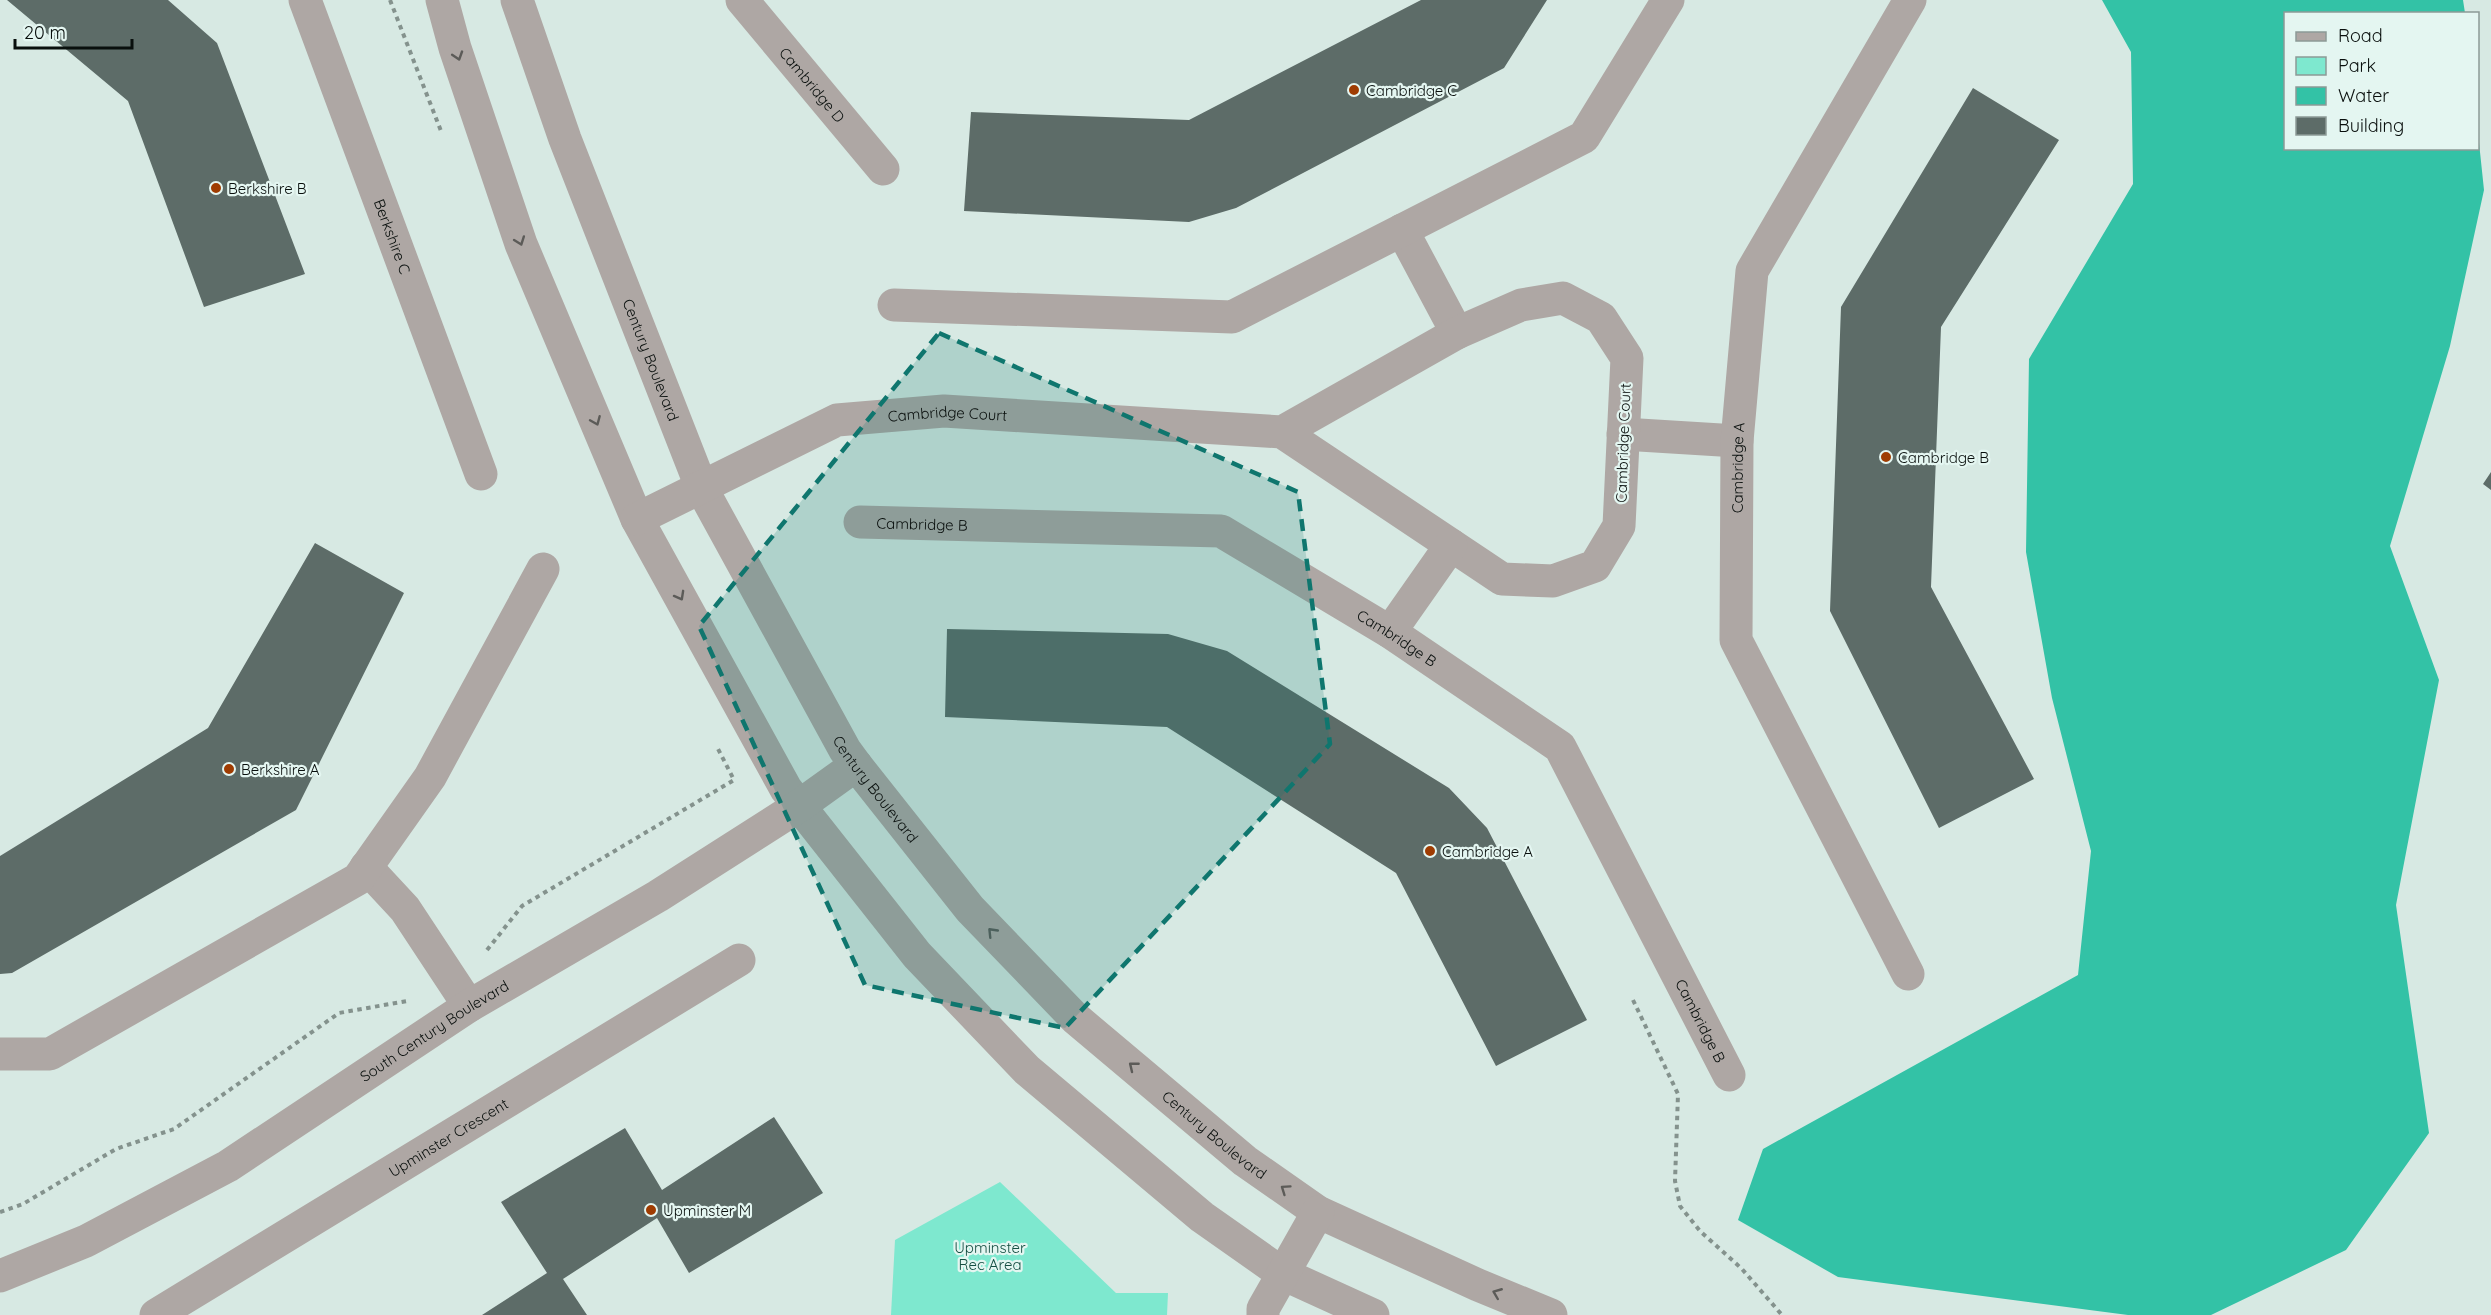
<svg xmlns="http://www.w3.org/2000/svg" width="2491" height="1315" font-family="Quicksand,sans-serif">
<rect width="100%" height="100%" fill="#d7e9e3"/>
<path fill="#7ee8cf" d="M1000,1182l116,111h52l-1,22h-276l4,-75z"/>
<path fill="#33c2a6" d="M2102,0h361l2,13 -179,1v134h192v-15l6,57 -34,156 -60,200 49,134 -43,225 33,228 -83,117 -135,65h-83l-290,-38 -100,-57 25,-71 315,-174 13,-124 -39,-153 -26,-146 3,-193 104,-175 -2,-132z"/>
<path fill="#5d6c68" d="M7,0h161l49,43 88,231 -101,33 -76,-206z
M1421,0h126l-43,68 -268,140 -47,14 -225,-11 7,-99 218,8z
M1973,88l86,52 -118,187 -10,260 103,192 -95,49 -109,-217 11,-304z
M2491,472v18l-8,-6z
M315,543l89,50 -108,217 -284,163 -12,1v-118l208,-128z
M947,629l221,5 59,17 222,137 38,40 100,192 -91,46 -100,-193 -229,-146 -222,-10z
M774,1117l49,76 -134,80 -32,-55 -94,61 24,36h-105l65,-42 -46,-71 124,-74 37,62z"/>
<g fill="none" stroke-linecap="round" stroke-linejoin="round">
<path stroke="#84928d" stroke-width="4" stroke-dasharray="4.5 4.5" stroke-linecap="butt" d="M390,0l51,131
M487,950l35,-44 212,-126 -17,-33
M1633,1000l45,94 -3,87 5,25 20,25 42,38 40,46
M0,1212l23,-8 93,-55 58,-20 165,-116 68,-12"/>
<g stroke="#aea7a4" stroke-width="33">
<path id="s1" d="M305,0l176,474"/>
<path d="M442,0l13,48 66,196 116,275 149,270 131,166 110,115 175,147 81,57 90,41"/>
<path id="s2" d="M517,0l48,139 137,350 143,261 11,15 114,144 105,109 170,143 73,51 160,73 73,30"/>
<path id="s3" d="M742,0l141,169"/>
<path d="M1402,230l55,103"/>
<path d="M894,305l338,12 352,-180 84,-137"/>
<path d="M1623,434l114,7"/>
<path id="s4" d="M637,519l200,-99 107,-9 338,21 175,-99 64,-28 42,-7 38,20 26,40 -8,168 -24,40 -42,15 -51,-2 -220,-147"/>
<path id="s5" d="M860,522l361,9 169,101 170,115 169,328"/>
<path d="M1390,632l61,-87"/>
<path d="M366,867l39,42 64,97"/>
<path id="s6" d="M1908,974l-172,-334 1,-199 15,-170 158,-271"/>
<path d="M0,1054h50l308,-175 72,-102 113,-208"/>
<path id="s7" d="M0,1276l86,-35 142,-75 241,-160 189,-110 141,-90 57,-41"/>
<path id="s8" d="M156,1315l583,-355"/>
<path d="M1263,1315v-6l55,-97"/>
</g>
</g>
<defs><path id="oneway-chevron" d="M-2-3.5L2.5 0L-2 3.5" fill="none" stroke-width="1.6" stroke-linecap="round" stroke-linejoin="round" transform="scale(1.5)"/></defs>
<g stroke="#5c5b58">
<use href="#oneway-chevron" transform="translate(458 56) rotate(72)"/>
<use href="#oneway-chevron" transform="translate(520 241) rotate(70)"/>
<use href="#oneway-chevron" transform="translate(596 421) rotate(67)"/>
<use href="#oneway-chevron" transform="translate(680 596) rotate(61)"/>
<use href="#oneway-chevron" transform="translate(992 932) rotate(-134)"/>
<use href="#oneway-chevron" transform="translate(1133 1066) rotate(-141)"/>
<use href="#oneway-chevron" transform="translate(1285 1189) rotate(-145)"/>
<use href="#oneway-chevron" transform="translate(1497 1293) rotate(-158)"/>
</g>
<path fill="#0f766e" fill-opacity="0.2" stroke="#0f766e" stroke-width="4.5" stroke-dasharray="12 8" stroke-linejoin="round" d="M939,333l359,159 32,252 -265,284 -200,-43 -166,-359z"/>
<g fill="#9f3c02" stroke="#e4f6f1" stroke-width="2">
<circle cx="1354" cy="90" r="6"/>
<circle cx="216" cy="188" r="6"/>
<circle cx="1886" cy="457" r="6"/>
<circle cx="229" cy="769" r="6"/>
<circle cx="1430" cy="851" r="6"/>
<circle cx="651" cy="1210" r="6"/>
</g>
<g text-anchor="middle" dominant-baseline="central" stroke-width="4.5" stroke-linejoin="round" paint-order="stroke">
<g font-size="15" fill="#090f0d" stroke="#e4f6f1">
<text stroke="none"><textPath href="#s3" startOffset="110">Cambridge D</textPath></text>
<text stroke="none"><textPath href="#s1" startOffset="252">Berkshire C</textPath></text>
<text stroke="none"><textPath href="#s2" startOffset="384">Century Boulevard</textPath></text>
<text stroke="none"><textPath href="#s4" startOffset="334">Cambridge Court</textPath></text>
<text transform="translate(1623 443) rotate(-88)">Cambridge Court</text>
<text stroke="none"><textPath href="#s6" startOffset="548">Cambridge A</textPath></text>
<text stroke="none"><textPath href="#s5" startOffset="62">Cambridge B</textPath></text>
<text stroke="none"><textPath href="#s5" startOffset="567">Cambridge B</textPath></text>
<text stroke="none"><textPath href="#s2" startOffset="870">Century Boulevard</textPath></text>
<text stroke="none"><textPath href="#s5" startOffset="1071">Cambridge B</textPath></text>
<text stroke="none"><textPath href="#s7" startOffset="500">South Century Boulevard</textPath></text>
<text stroke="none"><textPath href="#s2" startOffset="1356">Century Boulevard</textPath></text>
<text stroke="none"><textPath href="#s8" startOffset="342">Upminster Crescent</textPath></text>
</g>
<g font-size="15" fill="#090f0d" stroke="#e4f6f1" text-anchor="start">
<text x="1366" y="90">Cambridge C</text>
<text x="228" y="188">Berkshire B</text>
<text x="1898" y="457">Cambridge B</text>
<text x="241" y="769">Berkshire A</text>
<text x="1442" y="851">Cambridge A</text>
<text x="663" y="1210">Upminster M</text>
</g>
<g font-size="15" fill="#144e42" stroke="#e4f6f1">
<text x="990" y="1247">Upminster<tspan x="990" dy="17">Rec Area</tspan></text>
</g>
</g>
<rect x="2284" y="12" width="195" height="138" fill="#e4f6f1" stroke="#8c9a96" stroke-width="1.5"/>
<rect x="2296" y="32" width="30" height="9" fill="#aea7a4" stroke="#8c9a96" stroke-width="1.5"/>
<text x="2338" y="42" font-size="18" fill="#090f0d">Road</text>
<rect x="2296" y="57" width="30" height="18" fill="#7ee8cf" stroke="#8c9a96" stroke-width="1.5"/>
<text x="2338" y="72" font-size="18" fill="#090f0d">Park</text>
<rect x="2296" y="87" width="30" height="18" fill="#33c2a6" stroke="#8c9a96" stroke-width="1.5"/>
<text x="2338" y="102" font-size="18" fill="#090f0d">Water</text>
<rect x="2296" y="117" width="30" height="18" fill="#5d6c68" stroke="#8c9a96" stroke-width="1.5"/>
<text x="2338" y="132" font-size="18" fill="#090f0d">Building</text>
<path d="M15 39v9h117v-9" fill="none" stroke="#090f0d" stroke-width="3"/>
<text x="24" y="39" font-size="18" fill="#090f0d" stroke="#e4f6f1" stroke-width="4.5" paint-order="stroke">20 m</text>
</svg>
